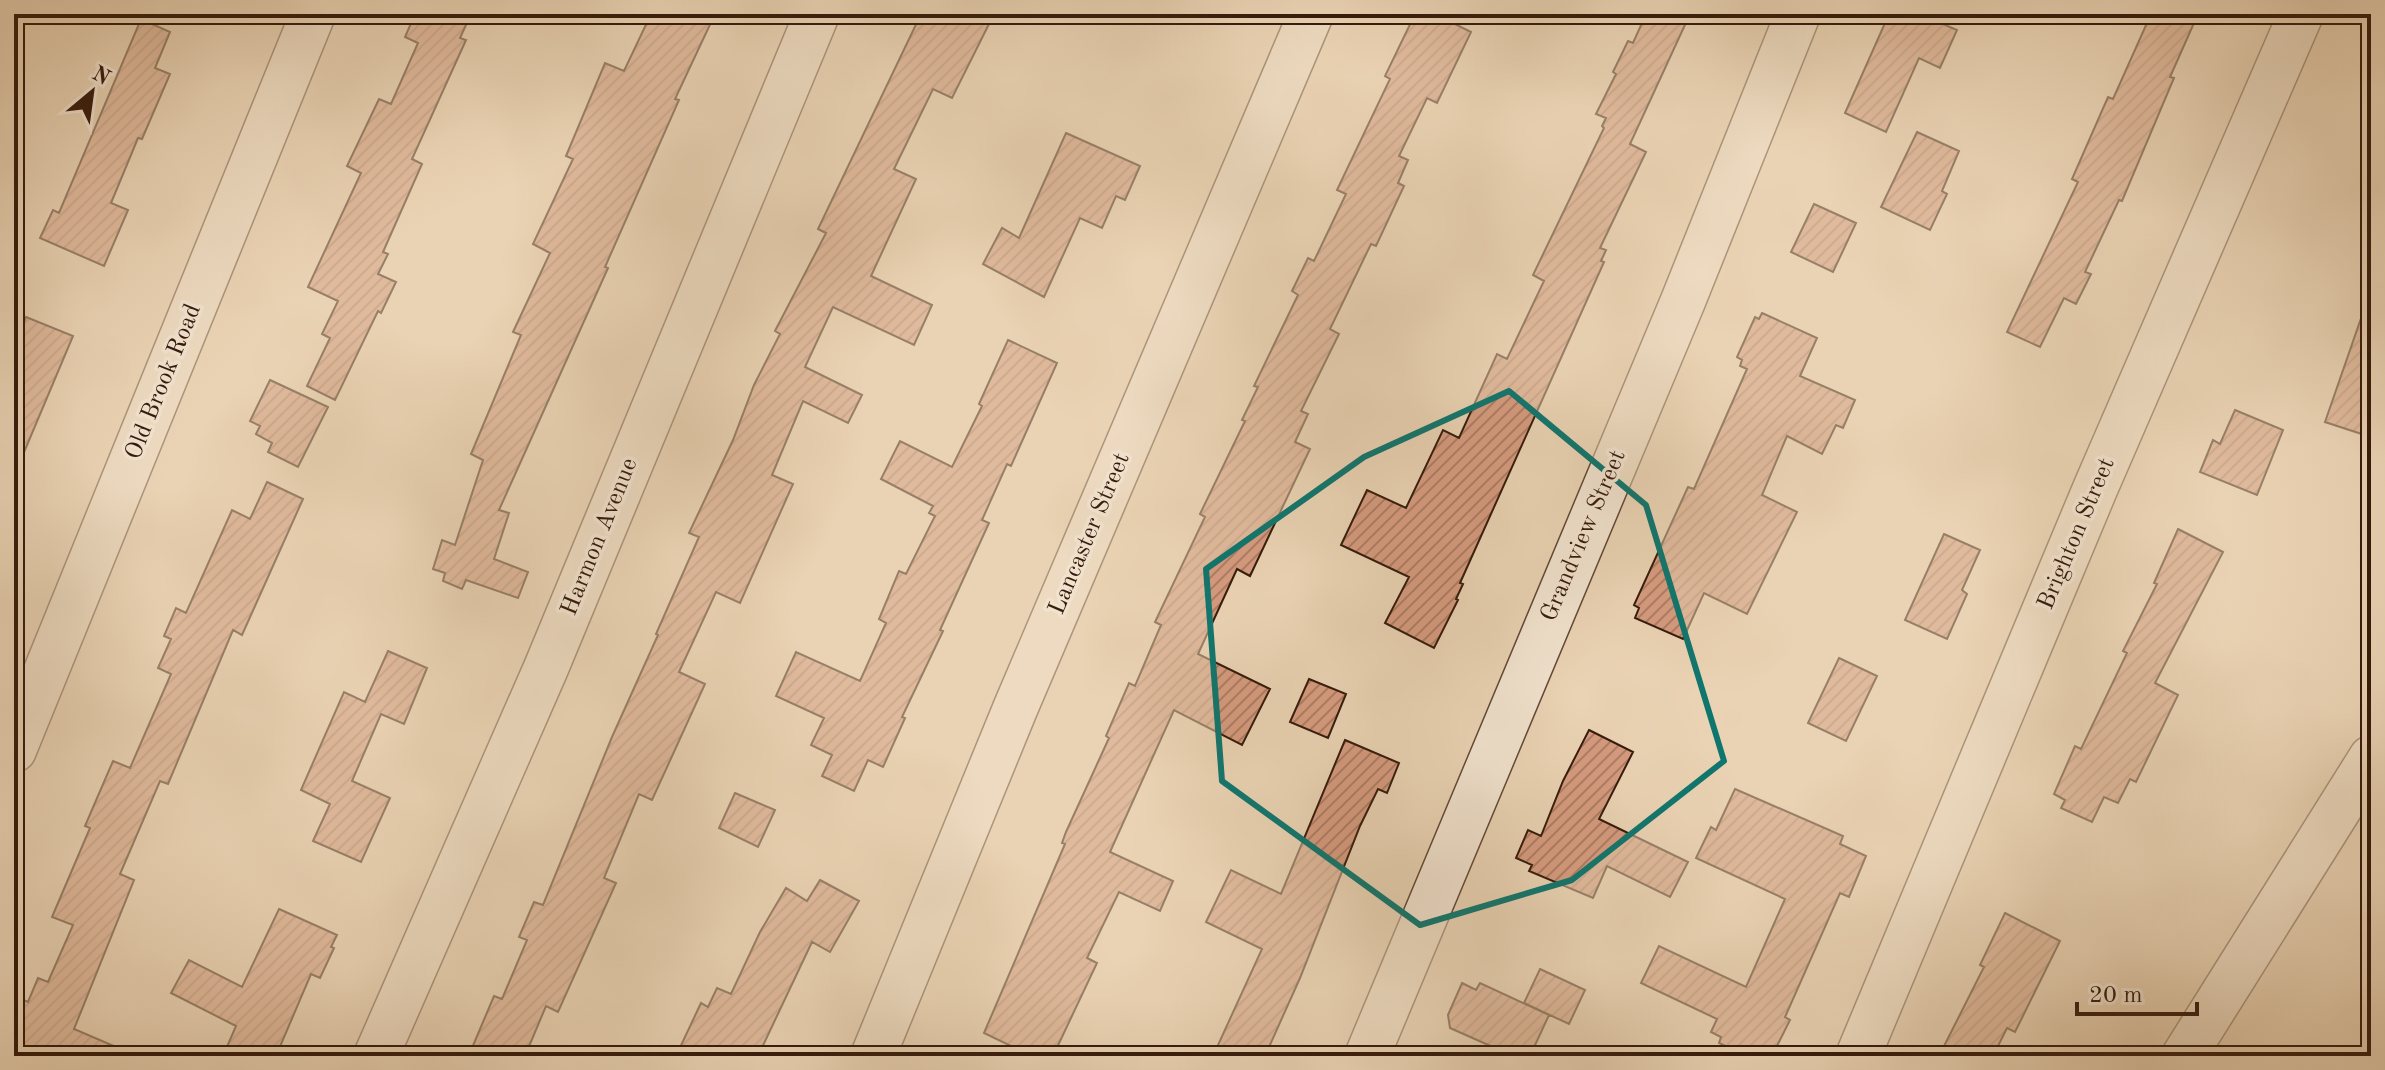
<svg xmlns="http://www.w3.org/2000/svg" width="2385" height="1070" font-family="'Old Standard TT',serif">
<defs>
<pattern id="building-hatch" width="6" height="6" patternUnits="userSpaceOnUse" patternTransform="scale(2)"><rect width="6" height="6" fill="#d69b7f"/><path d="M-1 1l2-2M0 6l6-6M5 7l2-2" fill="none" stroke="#ae7e66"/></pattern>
</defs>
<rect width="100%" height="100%" fill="#ead3b4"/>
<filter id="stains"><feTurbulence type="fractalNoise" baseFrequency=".0025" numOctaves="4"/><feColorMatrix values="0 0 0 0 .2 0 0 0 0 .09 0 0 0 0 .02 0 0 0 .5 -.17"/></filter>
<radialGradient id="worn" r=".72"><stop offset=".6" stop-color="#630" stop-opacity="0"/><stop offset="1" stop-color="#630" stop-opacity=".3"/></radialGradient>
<path fill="url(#building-hatch)" stroke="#351b0c" stroke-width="2" d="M415,14h56l-11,24 6,2 -54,119 10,5 -39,88 5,2 -10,20 18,8 -15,31 -3,-2 -43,89 -28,-14 23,-48 -8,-4 16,-33 -30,-14 53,-114 -14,-7 32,-67 12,5 27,-61 -13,-6z
M651,14h64l-40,85 4,1 -74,167 3,1 -109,242 10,3 -15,46 34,13 -10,26 -52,-18 -4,9 -19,-8 2,-8 -12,-4 9,-29 13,5 28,-85 -12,-6 50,-119 -8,-3 37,-79 -17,-9 40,-85 -7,-3 39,-93 19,8z
M921,14h73l-42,84 -19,-9 -39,80 22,10 -45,97 61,29 -18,40 -81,-38 -28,60 57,28 -14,28 -45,-22 -31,74 21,9 -53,119 -24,-11 -37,80 26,12 -53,116 -13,-6 -35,84 12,5 -58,129 -12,-6 -21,50h-35l-18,-8 22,-52 8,3 25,-59 -8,-3 15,-35 9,3 69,-168 46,-102 -2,-1 43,-97 -10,-4 44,-93 21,-55 26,-51 -5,-3 51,-98 -8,-4z
M1415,14h20l36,18 -34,71 -10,-5 -28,58 9,4 -10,23 6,3 -28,60 -5,-2 -41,85 9,5 -38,77 7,3 -13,28 15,7 -60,127 -13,-7 -39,85 72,35 -28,56 -68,-35 -64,142 63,29 -13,30 -41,-19 -32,66 10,5 -44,93h-21l-48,-23 81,-189 -3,-1 4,-11 43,-94 -3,-2 23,-53 6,3 26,-61 -6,-3 50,-105 -5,-3 45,-93 -3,-1 16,-33 -4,-1 44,-91 -6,-4 16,-33 6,3 32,-67 -9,-4 53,-111 -5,-3z
M1646,14h44l-60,130 16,8 -46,96 6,2 -5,11 3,1 -144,321 3,1 -7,15 2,1 -24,48 -49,-25 24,-46 -68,-32 26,-55 39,18 37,-78 16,8 38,-84 10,5 37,-78 -11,-6 71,-147 -2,-2 4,-8 -10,-4 20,-40 -3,-2 15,-31 5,2z
M1889,14h52l-3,8 19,8 -17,38 -21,-10 -33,74 -41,-19z
M2151,14h47l-28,63 4,1 -52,123 -3,-1 -34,72 6,2 -15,30 -12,-6 -24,49 -33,-15 71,-150 -6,-3 36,-82 5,2z
M141,19l29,13 -15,36 15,6 -28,65 -4,-1 -27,65 17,7 -24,56 -64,-28 13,-28 6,3z
M1917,132l42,19 -17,40 5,3 -17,36 -49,-23z
M1066,133l74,33 -15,34 -9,-4 -14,32 -22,-10 -36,79 -61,-33 19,-36 17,10z
M1814,204l42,19 -23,49 -42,-20z
M2366,304l5,1v132l-46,-15z
M1762,313l55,25 -17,38 55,24 -12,28 -7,-3 -14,29 -35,-18 -25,59 35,17 -50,102 -43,-21 -21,46 -48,-21 4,-10 -5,-3 54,-118 6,2 53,-120 -7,-3 2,-6 -5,-3 18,-40 4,2z
M26,317l47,19 -59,140v-130z
M1008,340l49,23 -46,103 -4,-2 -25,56 7,3 -49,107 3,1 -41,86 3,1 -22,49 -15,-7 -14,31 -32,-15 10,-21 -21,-10 13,-27 -48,-22 20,-44 64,29 26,-58 -7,-4 20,-48 7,3 29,-58 -6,-3 4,-7 -52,-27 19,-38 52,26 30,-61 -3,-2z
M270,380l58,27 -30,60 -30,-15 4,-9 -16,-9 4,-8 -10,-5z
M2235,410l48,20 -26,65 -57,-23 13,-32 7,4z
M267,482l36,17 -61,136 -9,-5 -65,154 -8,-3 -40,93 14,6 -60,149 63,27h-123v-60l14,6 10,-24 10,4 25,-57 -21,-8 38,-89 -5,-2 28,-65 17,7 41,-94 -13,-6 13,-29 -7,-3 12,-28 10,5 46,-103 18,9z
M2178,529l45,23 -68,131 23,12 -42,87 -6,-3 -12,24 -14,-6 -12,25 -31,-14 4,-8 -11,-6 21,-48 6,3 46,-96 -4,-2 34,-67 -3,-1z
M1944,534l36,16 -18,40 5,4 -20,45 -42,-19z
M388,651l39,17 -23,56 -23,-10 -29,67 38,17 -29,64 -48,-21 17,-37 -29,-14 43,-98 21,10z
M1839,658l38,18 -31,65 -38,-18z
M1309,679l37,15 -18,44 -38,-16z
M1589,730l44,22 -34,67 89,43 -18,35 -63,-31 -14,32 -64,-27 3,-6 -16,-7 12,-28 13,6 22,-55z
M1345,740l54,23 -12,30 -9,-4 -18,37 -60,152 -35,78h-52l49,-107 -56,-27 25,-52 50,24z
M1735,789l108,47 -3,8 26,12 -17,41 -9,-4 -55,124 5,3 -18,36h-26l-27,-13 2,-6 -10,-5 6,-13 -76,-36 18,-37 87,41 39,-88 -89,-41 15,-31 5,3z
M735,793l40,17 -17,37 -39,-19z
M820,880l39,21 -29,51 -18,-10 -54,114h-82l25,-53 7,4 9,-19 14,6 29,-62 26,-44 21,13z
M279,909l58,26 -6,12 3,1 -14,30 -9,-4 -35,82h-53l13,-30 -65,-33 18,-33 53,27z
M2005,913l55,28 -45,91 -8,-4 -14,28h-54l45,-89 -4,-2z
M1540,969l45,21 -16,34 -45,-21z
M1462,983l14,7 4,-7 69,32 -19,41h-17l-63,-28 -2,-13z"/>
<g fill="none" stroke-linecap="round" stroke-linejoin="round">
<defs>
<path id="minor" d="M14,750l299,-736
M376,1056l170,-388 271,-654
M873,1056l142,-347 296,-695
M1367,1056l316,-755 115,-287
M1858,1056l237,-567 206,-475"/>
<path id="tertiary" d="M2184,1056l187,-298"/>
</defs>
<use href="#minor" stroke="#624936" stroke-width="47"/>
<use href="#tertiary" stroke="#624936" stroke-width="47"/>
<use href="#minor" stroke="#f1e2ce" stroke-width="44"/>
<use href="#tertiary" stroke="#f1e2ce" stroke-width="44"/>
</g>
<path d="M0 0H2385V1070H0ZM1509,391l137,114 78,256 -152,119 -152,45 -198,-144 -16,-212 158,-112z" fill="#ead3b4" fill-opacity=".55" fill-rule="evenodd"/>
<path fill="none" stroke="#0f766e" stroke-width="6" stroke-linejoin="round" d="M1509,391l137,114 78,256 -152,119 -152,45 -198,-144 -16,-212 158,-112z"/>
<g text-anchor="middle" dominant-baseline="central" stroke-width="7" stroke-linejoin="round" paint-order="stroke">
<g font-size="24" fill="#351b0c" stroke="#f1e2ce">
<text transform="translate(164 382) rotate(-68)">Old Brook Road</text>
<text transform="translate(1090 534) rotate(-67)">Lancaster Street</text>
<text transform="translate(2077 534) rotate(-67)">Brighton Street</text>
<text transform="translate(1584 536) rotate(-67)">Grandview Street</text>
<text transform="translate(600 537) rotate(-68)">Harmon Avenue</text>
</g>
</g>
<rect width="2385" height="1070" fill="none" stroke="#ead3b4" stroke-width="48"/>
<rect x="16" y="16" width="2353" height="1038" fill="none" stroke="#351b0c" stroke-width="4"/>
<rect x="24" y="24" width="2337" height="1022" fill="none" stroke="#351b0c" stroke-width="2"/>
<g transform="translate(92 92) rotate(29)" stroke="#f1e2ce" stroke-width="6" paint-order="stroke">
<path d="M0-6L14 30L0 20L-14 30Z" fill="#351b0c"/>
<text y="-12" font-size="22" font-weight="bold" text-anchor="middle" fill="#351b0c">N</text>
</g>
<path d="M2077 1002v12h120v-12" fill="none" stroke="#351b0c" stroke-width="4"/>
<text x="2089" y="1002" font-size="24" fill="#351b0c" stroke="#f1e2ce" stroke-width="6" paint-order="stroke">20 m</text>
<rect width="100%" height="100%" filter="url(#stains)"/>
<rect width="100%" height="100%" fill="url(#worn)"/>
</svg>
